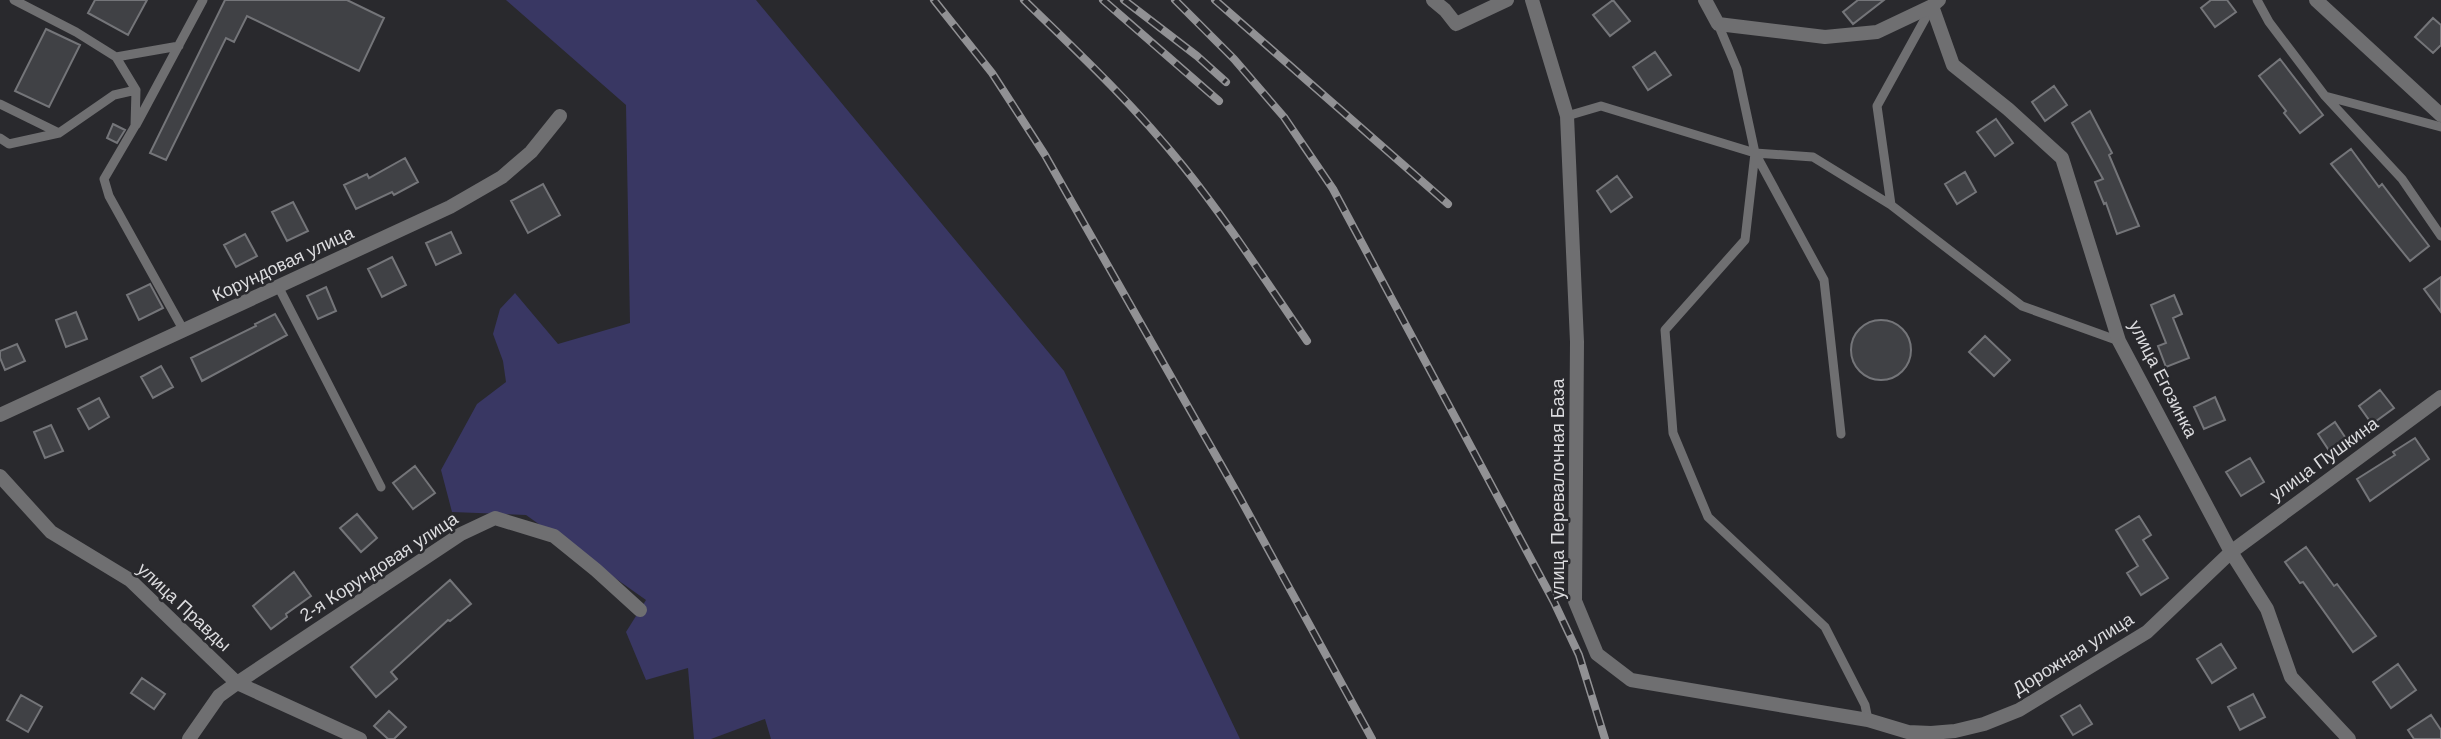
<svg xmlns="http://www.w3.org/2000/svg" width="2441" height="739" font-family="Arial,sans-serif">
<rect width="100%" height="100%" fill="#29292d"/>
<path fill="#393763" d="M506,0h250l308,371 176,368h-469l-6,-20 -54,20h-17l-6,-71 -42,12 -20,-48 20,-32 -120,-85 -74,-3 -11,-42 36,-66 29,-22 -3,-21 -10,-27 7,-25 15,-16 43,51 72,-21 -4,-218z"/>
<path fill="#404145" stroke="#747579" stroke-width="2" d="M95,0h52l-19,35 -40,-22z
M225,0h122l37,18 -25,53 -112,-55 -13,26 -8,-4 -60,122 -16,-7z
M1613,0l17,21 -20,15 -17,-21z
M1858,0h26l-31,24 -10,-12z
M2211,0h16l9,12 -21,15 -14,-19z
M2433,18l8,7v20l-8,8 -18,-16z
M46,29l34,16 -31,62 -34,-16z
M1655,52l16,23 -23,15 -15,-23z
M2280,59l43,56 -23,18 -16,-20 2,-2 -27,-35z
M2054,86l13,19 -22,16 -13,-19z
M2090,111l22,42 -3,2 30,71 -22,8 -11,-31 -2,1 -9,-22 8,-3 -31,-56z
M1996,119l17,24 -18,13 -18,-24z
M113,124l12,6 -8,13 -10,-5z
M2351,149l28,38 3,-3 47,62 -19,15 -79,-97z
M405,158l13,24 -24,13 -2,-3 -36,17 -12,-24 23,-11 2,4z
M1965,172l11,20 -19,12 -12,-20z
M1617,176l15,21 -21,15 -14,-21z
M543,184l17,31 -32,18 -17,-32z
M293,202l15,29 -21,10 -15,-29z
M451,232l10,21 -25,12 -10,-22z
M245,234l12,22 -21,11 -12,-22z
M392,257l14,28 -24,12 -14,-28z
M2441,277v35l-17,-23z
M150,284l13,24 -24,12 -12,-25z
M326,287l10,24 -18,8 -11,-23z
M2174,295l8,19 -9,4 16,40 -23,9 -8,-21 8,-3 -15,-38z
M76,312l11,27 -21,8 -10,-27z
M275,314l12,21 -85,46 -11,-23 65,-32 -1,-2z
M1851 350a30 30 0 1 1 60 0a30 30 0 1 1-60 0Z
M1985,336l25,24 -16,16 -25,-24z
M17,344l8,17 -20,9 -5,-12v-7z
M161,366l12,21 -20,11 -12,-21z
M2380,390l14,18 -22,16 -13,-18z
M2215,397l10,23 -21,9 -10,-22z
M99,398l10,19 -20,12 -11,-20z
M2335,422l12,18 -17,12 -12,-18z
M51,425l12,26 -18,7 -11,-26z
M2415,438l14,21 -59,42 -13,-22 38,-24 -2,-3z
M2250,458l14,24 -23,14 -15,-24z
M415,466l20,27 -22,16 -20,-26z
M357,514l20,24 -16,14 -21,-24z
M2139,516l12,19 -8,5 25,38 -27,17 -14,-22 11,-7 -22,-36z
M2306,547l28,39 3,-2 39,52 -23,16 -50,-70 -3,1 -15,-21z
M294,572l17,24 -25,18 1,3 -16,12 -18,-23z
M450,580l21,24 -21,17 -2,-1 -57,52 6,7 -21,18 -25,-30z
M2221,644l15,24 -24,15 -15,-24z
M2398,664l18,26 -25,18 -18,-26z
M142,678l23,16 -11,15 -23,-16z
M2253,694l12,23 -25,13 -12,-23z
M21,695l21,12 -14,25 -21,-12z
M2080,705l12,19 -19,11 -12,-19z
M389,711l17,16 -12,12h-6l-14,-13z
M2431,715l10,15v9h-27l-6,-9z"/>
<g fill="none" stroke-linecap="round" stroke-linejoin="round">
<path stroke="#6f6f71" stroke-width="9" d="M14,0l62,32 40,25 20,33 -1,36 -31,53 5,17 75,135
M2257,0l12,22 56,74 77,83 39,57
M1718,24l19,45 18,84 58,4 78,48 131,101 97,35
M116,57l63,-11
M2325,96l116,31
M0,104l59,29 55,-38 22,-5
M1567,116l34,-10 154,47 69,127 17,154
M136,125l67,-125
M0,138l9,6 50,-11
M1755,153l-10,87 -80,90 8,103 35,84 117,110 40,78 3,15
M1891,205l-14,-99 54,-98
M279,288l102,199"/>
<path stroke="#6f6f71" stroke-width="14" d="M1433,0l12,10 11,14 51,-24
M1532,0l35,116 10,226 -2,259 22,53 34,26 237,40 40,12 23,1 24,-2 29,-7 35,-14 128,-78 84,-80 210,-155
M1705,0l13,24 107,13 52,-5 55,-26 7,-6
M2316,0l125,115
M1932,6l21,59 55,44 54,49 57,183 112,211 36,57 24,68 58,62
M0,415l450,-208 52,-30 29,-25 29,-36
M0,476l51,56 79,48 107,103 123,56
M189,739l30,-43 18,-13 224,-149 34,-16 59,18 42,34 44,40"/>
<defs>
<path id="rail" d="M934,0l58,73 53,82 195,343 132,241
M1024,0c55,53 111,106 159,166 45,56 84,117 124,175
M1103,0l116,101
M1124,0l73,56 29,26
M1175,0l59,59 50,58 49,72 221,413 25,53 26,84
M1215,0l233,204"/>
</defs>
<use href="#rail" stroke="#919194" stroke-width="8"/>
<use href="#rail" stroke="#29292d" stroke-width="5" stroke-dasharray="16" stroke-linecap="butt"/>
</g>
<g text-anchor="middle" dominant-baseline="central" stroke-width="5" stroke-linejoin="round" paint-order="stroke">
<g font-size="18" fill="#dcdcdf" stroke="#29292d">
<text transform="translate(283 264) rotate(-25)">Корундовая улица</text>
<text transform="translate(2163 379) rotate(63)">улица Егозинка</text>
<text transform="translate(2324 459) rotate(-36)">улица Пушкина</text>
<text transform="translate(1558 489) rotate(-90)">улица Перевалочная База</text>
<text transform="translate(379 567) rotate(-33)">2-я Корундовая улица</text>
<text transform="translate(184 607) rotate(43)">улица Правды</text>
<text transform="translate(2073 654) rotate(-32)">Дорожная улица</text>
</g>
</g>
</svg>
